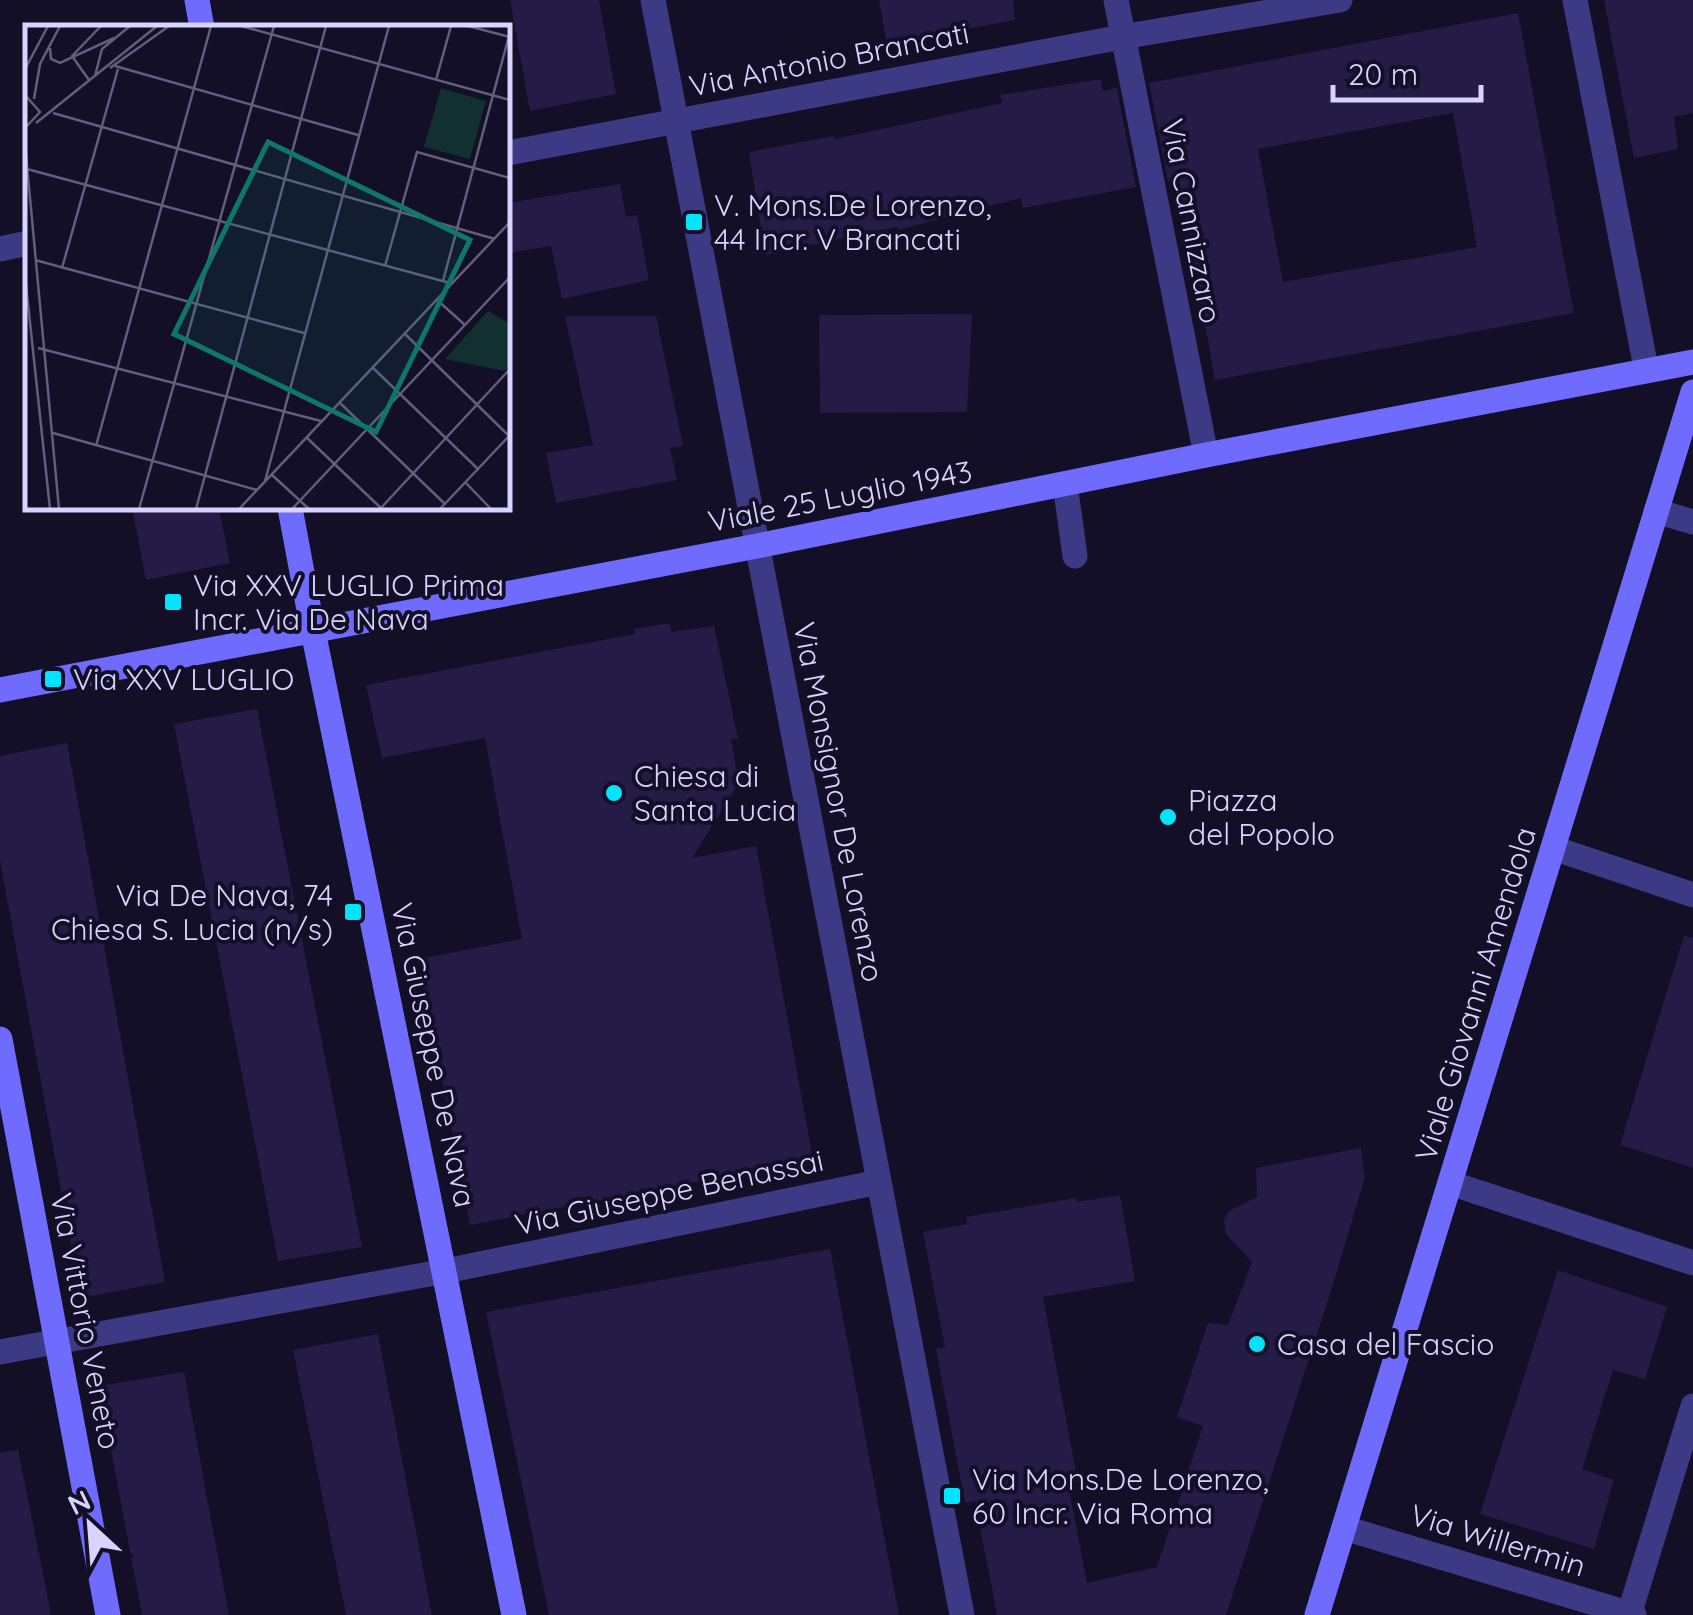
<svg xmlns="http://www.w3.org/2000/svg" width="1693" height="1615" font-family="Quicksand,sans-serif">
<rect width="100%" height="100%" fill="#130f26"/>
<path fill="#241b47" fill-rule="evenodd" d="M510,0h89l17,94 -86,17z
M879,0h134l2,20 -128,24z
M1604,0h89v113l-19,4 4,32 -44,9z
M1518,13l56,300 -359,67 -36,-201 -11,2 -19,-98zM1453,113l24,134 -194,35 -25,-133z
M1101,79l2,12 14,-3 19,99 -113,21 -2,-10 -123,32 -1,-3 -132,28 -16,-103 85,-16 1,3 167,-36 -2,-8z
M620,184l6,33 11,-2 12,65 -87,19 -11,-53 -43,7v-50z
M972,314l-5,98 -147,1 -1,-98z
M565,316h91l27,130 -13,2 7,32 -121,23 -10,-50 47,-8z
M132,508h87l11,55 -84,17z
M669,623l3,9 42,-6 24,113h-7l7,39 -3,11 -43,69 64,-12 57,314 -343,65 -51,-266 103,-20 -37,-201 -103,20 -16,-73 269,-51 -1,-5z
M257,709l105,538 -84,14 -104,-537z
M67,743l98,539 -84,16 -81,-437v-105z
M1684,936l9,2v230l-73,-23z
M1361,1148l4,29 -34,114 -105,324h-229l-22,-114 -10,2 -29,-154 9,-2 -22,-115 44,-8 -1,-7 110,-19 1,4 43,-7 15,86 -92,16 35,185 -10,2 19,99 70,-16 46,-141 -26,-9 31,-94 20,2 24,-63 -26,-28 -2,-14 5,-9 28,-14 -1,-29z
M830,1249l69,366h-350l-63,-303z
M1558,1270l109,37 -22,72 -32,-9 -31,99 32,11 -20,69 -114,-35z
M378,1334l31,162 23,119h-86l-53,-265z
M184,1372l25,137 20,106h-87l-43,-229z
M18,1450l28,138 5,27h-51v-163z"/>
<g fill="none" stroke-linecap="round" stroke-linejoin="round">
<path stroke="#3d3a85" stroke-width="25" d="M1065,484l10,72"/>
<path stroke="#3d3a85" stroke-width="25" d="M653,0l309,1615
M1116,0l90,455
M1575,0l71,368
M508,153l614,-116 218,-37
M0,249l28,-6
M1656,511l37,11
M1553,848l140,47
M1450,1183l243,80
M0,1352l446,-81 433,-89
M1344,1528l290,87
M1629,1615l64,-209"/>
<path stroke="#6f6bff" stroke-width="25" d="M197,0l5,28
M290,508l23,123 201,984
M0,690l757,-144 449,-91 487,-93
M0,1039l108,576
M1317,1615l376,-1223"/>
</g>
<g fill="#00e5ff" stroke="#130f26" stroke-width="4">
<rect x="684" y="212" width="20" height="20" rx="5"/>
<rect x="163" y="592" width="20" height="20" rx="5"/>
<rect x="43" y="669" width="20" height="20" rx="5"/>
<circle cx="614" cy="793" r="10"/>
<circle cx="1168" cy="817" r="10"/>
<rect x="343" y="902" width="20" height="20" rx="5"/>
<circle cx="1257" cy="1344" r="10"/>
<rect x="942" y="1486" width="20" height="20" rx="5"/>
</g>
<g text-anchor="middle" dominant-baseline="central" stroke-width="8" stroke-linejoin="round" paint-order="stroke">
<g font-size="30" fill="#d9d4ff" stroke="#130f26">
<text transform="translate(829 59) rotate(-11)">Via Antonio Brancati</text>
<text transform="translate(1192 221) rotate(79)">Via Cannizzaro</text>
<text transform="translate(840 496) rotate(-11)">Viale 25 Luglio 1943</text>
<text transform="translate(839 802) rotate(79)">Via Monsignor De Lorenzo</text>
<text transform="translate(1475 994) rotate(-73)">Viale Giovanni Amendola</text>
<text transform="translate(434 1055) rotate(78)">Via Giuseppe De Nava</text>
<text transform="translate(669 1192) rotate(-12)">Via Giuseppe Benassai</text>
<text transform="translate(86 1321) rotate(79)">Via Vittorio Veneto</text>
<text transform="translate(1498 1540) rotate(17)">Via Willermin</text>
</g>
<g font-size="30" fill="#d9d4ff" stroke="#130f26" text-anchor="start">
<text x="714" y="205">V. Mons.De Lorenzo,<tspan x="714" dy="34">44 Incr. V Brancati</tspan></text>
<text x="193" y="585">Via XXV LUGLIO Prima<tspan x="193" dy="34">Incr. Via De Nava</tspan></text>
<text x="73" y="679">Via XXV LUGLIO</text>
<text x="634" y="776">Chiesa di<tspan x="634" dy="34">Santa Lucia</tspan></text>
<text x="1188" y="800">Piazza<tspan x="1188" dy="34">del Popolo</tspan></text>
<text x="333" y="895" text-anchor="end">Via De Nava, 74<tspan x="333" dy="34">Chiesa S. Lucia (n/s)</tspan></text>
<text x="1277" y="1344">Casa del Fascio</text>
<text x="972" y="1479">Via Mons.De Lorenzo,<tspan x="972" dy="34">60 Incr. Via Roma</tspan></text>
</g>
</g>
<g transform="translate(25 25)">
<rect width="485" height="485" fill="#130f26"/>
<path d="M416,63l45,13 -16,58 -46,-12zM463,286l22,13v41l-6,6 -59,-12z" fill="#12302f"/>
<path fill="none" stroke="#625e7d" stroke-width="2.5" d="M216,1l269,74M443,1l42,11M25,23l1,11 9,4 54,-25M90,41l243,69M85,43l59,-42M0,44l23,-43M70,51l7,-27 28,-23M64,55l-17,-24 29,-30M411,55l15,-54M0,70l15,17 -15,16M9,74l6,-35 20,-38M28,88l442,126M11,98l121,-97M0,119l34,365M2,144l423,114M10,235l269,73M360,241l32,-114 93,26M37,243l56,-199M0,251l25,233M418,256l67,-249M411,274l29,26M379,308l105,103M13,323l283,73M347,342l107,103M314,377l106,102M28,408l204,57M281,412l76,72M71,421l115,-420M246,449l38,35M240,456l124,-455M441,458l25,26M114,484l135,-483M171,484l130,-483M214,484l271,-287M267,484l218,-232M355,484l130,-140M415,484l70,-74"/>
<path fill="#0f766e" fill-opacity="0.15" stroke="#0f766e" stroke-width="5" d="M243,117l202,98 -94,192 -202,-98z"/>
<rect width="485" height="485" fill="none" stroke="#d9d4ff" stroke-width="5"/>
</g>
<g transform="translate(90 1525) rotate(334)" stroke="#130f26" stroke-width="8" paint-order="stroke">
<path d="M0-8L18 38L0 25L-18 38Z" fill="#d9d4ff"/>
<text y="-15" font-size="28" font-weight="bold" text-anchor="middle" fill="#d9d4ff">N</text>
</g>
<path d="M1333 85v15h148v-15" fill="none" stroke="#d9d4ff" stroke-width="5"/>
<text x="1348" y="85" font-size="30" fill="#d9d4ff" stroke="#130f26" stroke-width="8" paint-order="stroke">20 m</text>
</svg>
